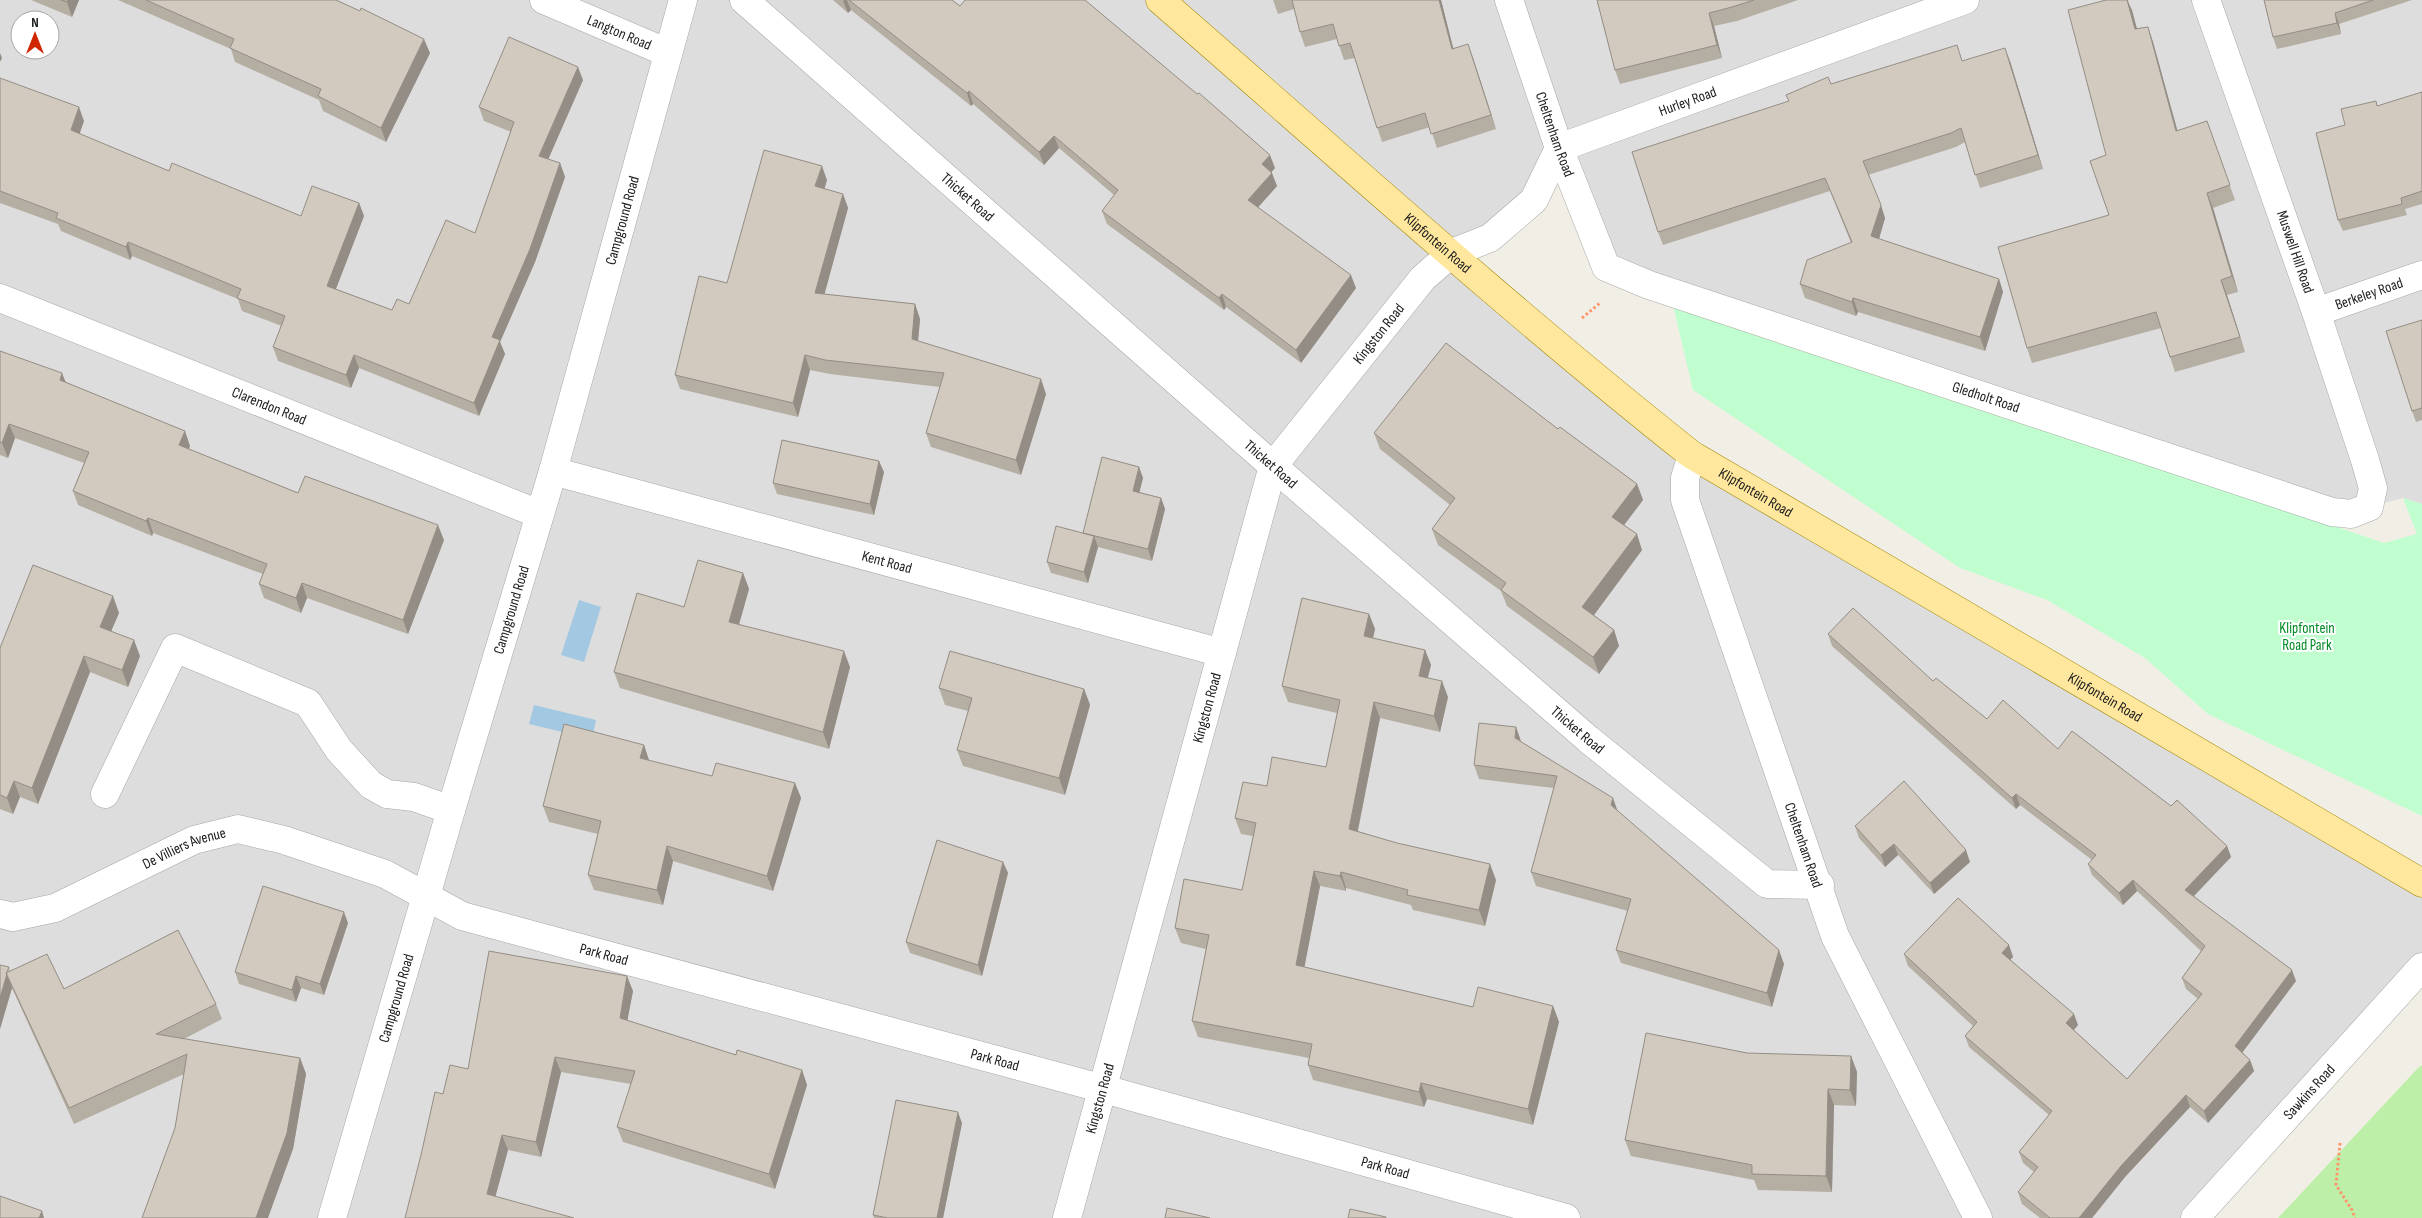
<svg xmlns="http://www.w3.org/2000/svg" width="2422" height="1218" font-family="'Sofia Sans Condensed',sans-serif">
<rect width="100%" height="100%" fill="#f1efe5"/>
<path fill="#dedddd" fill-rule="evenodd" d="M0,0h2422v504l-19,-6 -34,9 -18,7 -726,-239 -66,-126 -25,51 -82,54 178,152 792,477v84l-227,251h-2195zM20,20h30v30h-30z"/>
<path fill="#beefa8" d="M2422,1065v153h-144l140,-150z"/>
<path fill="#c0fed0" d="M1672,301l712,242 33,-9 -14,-36 19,6v312l-214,-102 -63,-56 -98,-58 -87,-32 -267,-178z"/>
<path fill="#a2c8e2" d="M579,600l22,7 -17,55 -23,-7z
M534,705l62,15 -4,19 -63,-15z"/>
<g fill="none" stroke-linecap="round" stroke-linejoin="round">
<defs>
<g id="minor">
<path id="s1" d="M544,0l124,53"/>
<path id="s2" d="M744,0l529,466 315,273 179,145 53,1"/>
<path id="s3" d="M1509,0l50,148 47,119 43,18 683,227 19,2 18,-7 4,-19 -8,-28 -49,-148 -110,-312"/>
<path id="s4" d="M0,298l539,216"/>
<path id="s5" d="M2316,312l106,-37"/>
<path id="s6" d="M1692,455l-7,23v22l150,436 143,282"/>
<path id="s7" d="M553,471l669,182"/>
<path d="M105,794l70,-146 133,55 31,47 32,35 16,9 27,3 37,13"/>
<path id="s8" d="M0,914l13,3 42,-9 139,-68 44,-11 46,11 101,34 77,42 642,173 462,129"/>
<path id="s9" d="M332,1218l119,-408 102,-339 130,-471"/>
<path id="s10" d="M1067,1218l206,-752 150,-188 29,-25 38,-15 44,-38 25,-52 406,-148"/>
<path id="s11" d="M2195,1218l227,-251"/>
</g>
<g id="major">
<path id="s12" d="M1160,0c176,153 349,310 532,455l730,428"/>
</g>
</defs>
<use href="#minor" stroke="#a7a7a7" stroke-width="29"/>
<use href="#major" stroke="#9c8500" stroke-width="29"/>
<path stroke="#ff9469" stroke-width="3" stroke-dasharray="2.5 2.5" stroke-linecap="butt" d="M1582,318l18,-15
M2340,1143l-4,42 16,25 3,8"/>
<use href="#minor" stroke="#fff" stroke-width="28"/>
<use href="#major" stroke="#ffe79d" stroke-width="28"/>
</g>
<path fill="#b5aea3" d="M31,0h48l-7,17z
M118,0h218l94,53 -44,89 -63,-31 -4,-11 -84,-38 -4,-13z
M833,0h119l8,6 315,162 -4,4 6,14 -19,21 98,81 -55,75 -75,-56 -2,3 -117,-86 -5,-13 12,-16 -55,-47 -15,17 -71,-61 -2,2 -120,-96 -3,3z
M1273,0h168l12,48 20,10 23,71 -59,19 -7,-21 -48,15 -27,-84 -11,2 -7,-21 -32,8 -5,-15 -6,-23 -16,5z
M1597,0h201l-61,21 -23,5 8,32 -102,26 -5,-14z
M2106,0h22l9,29 11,-2 5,15 24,89 30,-10 28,79 -22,8 25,84 -11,3 18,57 -70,20 -5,-15 -9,-29 -129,35 -5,-15 82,-133 -3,-60z
M2264,0h148l-73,24 2,10 -64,15 -4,-12z
M1963,61h47l33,108 -63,19 -15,-46 -9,5 -88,28 17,43 -6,21 120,40 4,13 -18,59 -127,-39 -2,4 -51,-18 -5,-14 51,-41 -21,-52 -167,54 -5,-13 173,-148z
M0,78l84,43 -5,13 90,37 132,45 58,-13 5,13 -28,73 56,21 17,-6 66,-71 36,-101 -27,-11 -5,-14 104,-27 -35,79 12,4 5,14 -30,85 -35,80 5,12 -26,62 -120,-48 -8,20 -73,-27 -5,-14 9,-21 -40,-15 -4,-12 -106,-43 -2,4 -69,-29 -3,-7 -58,-21z
M2422,92v112l-17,5 2,6 -64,16 -5,-11 7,-95 33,-19z
M827,180l-3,9 19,5 5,14 -24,86 91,10 5,15 -2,22 128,53 -25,81 -90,-28 -5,-14 14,-46 -110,-13 -20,-4 -12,47 -118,-28 -5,-14 52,-92z
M2422,320v100l-6,2 -4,-11z
M0,351l66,31 124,64 -2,3 110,44 146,47 -36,94 -101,-36 -6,15 -37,-15 -5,-14 4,-10 -110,-41 -1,3 -74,-31 -5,-14 11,-28 -69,-25 -7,20 -8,-3z
M1558,429l79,55 6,16 -19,25 18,25 -48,65 20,15 5,16 -20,28 -92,-68 -6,-15 -63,-46 -6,-16 18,-24 -70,-56 -6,-16z
M1139,467l4,11 -4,14 22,6 4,11 -13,52 -54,-14 -10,36 -37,-10 -4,-11 36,-29z
M884,472l-10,43 -97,-21 -4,-11z
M743,573l6,16 -10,36 111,42 -21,82 -209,-61 -6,-16 70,-65z
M119,613l-8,18 29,25 -12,31 -38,-15 -52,132 -18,-7 -7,17 -13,-5v-161z
M1369,614l6,15 -2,9 52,12 6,15 -3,13 20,19 -8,35 -60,-14 -22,113 138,49 -11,46 -72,-16 -2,-5 -65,-17v3l-26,-5 -16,81 169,40 80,-1 6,16 -26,103 -106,-26 -3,8 -111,-27 -5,-15 1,-7 -111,-21 -6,-16 14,-72 -25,-6 -6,-15 67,-38 11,-54 -12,-2 -6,-16 32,-32 59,-19 11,-54 -49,-11 -6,-16z
M1828,634l105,47 54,38 71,30 113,57 56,40 4,11 -37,39 102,85 -54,71 8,8 4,11 -46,52 -18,-16 -65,70 -33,41h-52l-18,-14 -4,-12 16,-20 -11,-9 -4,-11 30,-37 -80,-68 -4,-11 8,-10 -65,-60 -4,-12 105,-9 4,12 -3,2 68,66 -4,5 53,49 71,-80 -12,-10 -4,-11 19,-27 -64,-60 -14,14 -31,-30 -4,-11 4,-4 -72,-55 -4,4 -184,-163z
M939,688l145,1 6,16 -25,90 -102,-29 -6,-16 11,-39 -23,-6z
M1521,742l97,70 166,152 -12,43 -151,-44 -5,-13 12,-39 -92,-25 -5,-14 23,-84 -75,-9 -5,-14z
M644,745l5,16 63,15 83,7 6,15 -28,93 -100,-30 -10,44 -69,-15 -6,-15 10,-41 -49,-12 -6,-16z
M1855,826l115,36 -36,32 -36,-39 -13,12 -26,-29z
M1003,862l5,11 -26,103 -72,-23 -4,-11z
M348,923l-24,72 -23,-7 -5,14 -57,-18 -4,-12z
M9,967l1,4 54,18 152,15 6,15 -38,20 116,19 6,16 -13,75 -118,-21 9,-54 -110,50 -62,-136 -12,41z
M633,991l-6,30 109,34 66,15 5,15 -32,104 -152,-47 -6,-15 14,-43 -70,-12 -20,85 -33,-7 -13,47 -90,21 63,-149z
M1851,1056l6,16 -1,34 -22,-1 -2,87 -74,-2 -4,-10 -123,-24 -6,-16z
M962,1123l-19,95h-69l-1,-3z"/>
<path fill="#938d85" d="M68,0h11l-7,17 -5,-15z
M844,0h3l4,10 -3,3 -5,-12z
M1439,0h2l16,63 -5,-14z
M2127,0l5,10 9,34 -6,-15z
M1709,13l5,13 8,32 -5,-13z
M2335,13l4,11 2,10 -4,-11z
M2148,27l5,15 29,105 -6,-16z
M424,39l6,14 -44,89 -5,-14z
M1468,44l5,14 23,71 -5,-14z
M2005,48l5,13 33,108 -5,-14z
M0,53l2,5 -2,4z
M578,67l5,13 -39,89 -5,-13z
M969,91l4,13 -2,2 -4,-13z
M79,107l5,14 -8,23 -5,-14z
M1054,136l5,12 -15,17 -5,-13z
M1270,155l5,13 -8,9 -5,-13z
M560,163l5,14 -30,85 -35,80 5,12 -26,62 -5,-13 18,-66z
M822,166l5,14 -6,21 -6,-15z
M1272,173l5,13 -24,27 -5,-13z
M2207,193l6,15 25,84 -6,-16z
M843,194l5,14 -27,99 -6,-14z
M359,203l5,13 -32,83 -5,-13z
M1881,205l4,13 -9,31 -5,-13z
M128,242l4,14 -2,4 -4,-13z
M1351,275l5,13 -55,75 -5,-13z
M1999,279l4,13 -18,59 -5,-14z
M2221,280l6,15 18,57z
M1222,294l4,13 -2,3 -5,-12z
M1853,298l5,14 -2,4 -4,-14z
M915,304l5,15 -3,34 -5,-14z
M354,355l5,13 -8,20 -5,-13z
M805,355l5,15 -12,47 -5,-14z
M62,373l6,15 -8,-8z
M1041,379l5,15 -25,81 -5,-15z
M9,424l6,14 -7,20 -6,-15z
M185,431l5,15 -6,14 -5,-15z
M879,461l5,11 -10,43 -4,-11z
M1139,467l4,11 -6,24 -4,-11z
M1637,484l6,16 -25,33 -6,-16z
M1161,498l4,11 -13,52 -4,-12z
M148,518l5,15 -1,3 -6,-15z
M438,525l6,15 -36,94 -5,-14z
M1637,534l5,16 -54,73 -6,-16z
M1094,536l4,11 -10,36 -4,-11z
M743,573l6,16 -14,49 -6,-16z
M302,583l5,15 -6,15 -5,-15z
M113,596l6,17 -13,30 -6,-16z
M1369,614l6,15 -5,22 -6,-15z
M1614,630l5,16 -20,28 -6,-17z
M134,640l6,16 -12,31 -6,-17z
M1425,650l6,15 -7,26 -5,-15z
M844,651l6,16 -21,82 -6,-17z
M84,656l6,16 -52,132 -6,-16z
M1442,681l6,16 -8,35 -6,-16z
M1084,689l6,16 -25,90 -6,-17z
M1374,702l6,16 -25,126 -6,-15z
M1516,727l5,14 -6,-3z
M644,745l5,15 -3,14 -6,-16z
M14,781l6,16 -7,17 -6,-16z
M795,783l6,15 -28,93 -6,-15z
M2016,794l4,11 -4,4 -4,-11z
M1613,798l5,14 -7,-7z
M1894,844l4,11 -13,12 -4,-12z
M667,846l6,15 -10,44 -6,-15z
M2227,846l4,11 -42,44 -4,-11z
M1966,850l4,12 -36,32 -4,-11z
M1003,862l5,11 -26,103 -4,-11z
M1490,864l6,16 -11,46 -6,-16z
M1314,871l6,15 -18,94 -6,-15z
M1341,872l5,16v3l-6,-15z
M2133,880l4,11 -14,14 -4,-12z
M344,912l4,11 -24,72 -4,-11z
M2009,945l4,12 -7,7 -4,-11z
M1779,950l5,14 -12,43 -5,-14z
M2292,970l4,11 -57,76 -4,-11z
M7,974l5,14 -12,41v-31z
M296,976l5,12 -5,14 -4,-12z
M627,976l6,15 -8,42 -5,-15z
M1553,1006l6,16 -26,103 -5,-16z
M2074,1014l4,11 -8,9 -4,-11z
M1851,1056l6,16 -1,34 -6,-16z
M555,1057l6,15 -20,85 -5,-15z
M300,1058l6,16 -13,75 -25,69h-12z
M2250,1060l4,11 -46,52 -4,-12z
M802,1070l5,15 -32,104 -6,-15z
M1421,1083l6,16 -3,8 -5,-15z
M1828,1089l6,16 -2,87 -6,-16z
M2186,1095l4,12 -65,70 -33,41h-13l42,-52z
M958,1112l4,11 -19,95h-6z
M502,1135l6,15 -16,59 -5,-15z
M42,1211l2,7h-5z"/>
<path fill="#d2cabe" stroke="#938d85" d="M61,0h7l-1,2z
M146,0h190l24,11 1,-3 63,31 -43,89 -63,-32 3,-7 -91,-41 4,-9z
M849,0h103l8,6 5,-6h120l112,94 2,-1 71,62 -8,9 10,9 -24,27 103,75 -55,75 -74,-56 -3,4 -117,-87 16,-21 -64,-54 -15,16 -70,-61 -2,2z
M1292,0h147l13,49 16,-5 23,71 -60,19 -6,-21 -48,15 -27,-85 -11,3 -6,-22 -33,8z
M1597,0h157l-22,7 -23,6 8,32 -102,25z
M2106,0h21l8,29 13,-2 28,104 31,-10 23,64 -23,8 25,83 -11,4 19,57 -70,20 -14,-45 -129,36 -29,-101 111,-32 -19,-54 16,-6 -38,-145z
M2264,0h109l-38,13 2,10 -64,14z
M509,37l69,30 -39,89 21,7 -30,86 -38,88 8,3 -26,63 -120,-48 -8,20 -73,-28 12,-31 -48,-18 4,-9 -113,-47 -2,5 -70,-29 2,-5 -58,-22v-113l79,29 -8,23 98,41 3,-8 129,53 11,-30 47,17 -32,83 65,24 5,-11 12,5 37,-84 29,13 39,-111 -35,-15z
M1957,45l5,16 43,-13 33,107 -63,20 -14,-47 -10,5 -88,28 18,44 -10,31 128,43 -19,58 -127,-39 -1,4 -52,-18 7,-24 45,-18 -27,-64 -167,54 -26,-80 157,-51 -3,-6 42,-18 3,7z
M2422,92v99l-21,7 1,6 -64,16 -22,-87 29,-8 -4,-16 35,-8 1,5z
M764,150l58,16 -7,20 28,8 -28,99 100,11 -3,35 129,40 -25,81 -90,-27 18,-60 -119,-13 -20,-5 -12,48 -118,-28 24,-99 28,7z
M2422,320v88l-10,3 -26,-80z
M1446,343l112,86 2,-2 77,57 -25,33 25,17 -55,73 32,23 -21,27 -92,-67 5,-7 -74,-54 23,-31 -81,-65z
M0,351l62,22 -2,7 125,51 -6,14 119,48 7,-17 133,49 -35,95 -101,-37 -6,15 -37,-14 8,-20 -119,-46 -2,3 -73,-30 16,-39 -80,-28 -7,19 -2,-1z
M782,440l97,21 -9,43 -97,-21z
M1102,457l37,10 -6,24 28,7 -13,51 -65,-16z
M1056,526l38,10 -10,36 -37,-10z
M698,560l45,13 -14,49 115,29 -21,81 -209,-60 23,-79 47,14z
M33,565l80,31 -13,31 34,13 -12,30 -38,-14 -52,132 -18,-7 -7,17 -7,-3v-147z
M1302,598l67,16 -5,22 61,14 -6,26 23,5 -8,35 -60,-14 -25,127 48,14 93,21 -11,46 -72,-15 1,-5 -67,-18 -1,4 -26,-5 -18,94 177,42 5,-20 75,19 -25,103 -107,-26 -2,9 -111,-27 4,-21 -120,-23 17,-86 -34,-7 9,-49 58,11 14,-67 -21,-5 8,-36 24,4 5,-29 54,10 14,-67 -58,-14z
M1853,608l80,73 3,-3 51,41 16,-19 55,49 14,-18 99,75 6,-6 50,46 -42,44 107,80 -57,76 15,14 -46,51 -18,-16 -65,71 -42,52h-29l-32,-26 20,-25 -19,-15 33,-41 -87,-75 12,-14 -73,-68 54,-56 51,47 -7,8 72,61 -8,9 61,56 75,-85 -20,-16 23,-32 -72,-66 -14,13 -31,-29 8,-9 -80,-61 -4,4 -184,-164z
M950,651l134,38 -25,89 -102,-28 15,-52 -33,-10z
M1479,723l37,4 -1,11 98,60 -2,7 168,145 -12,43 -151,-43 15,-51 -100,-27 26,-96 -83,-11z
M564,724l80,21 -4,13 72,18 4,-13 79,20 -28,93 -100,-30 -10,44 -69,-15 13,-54 -58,-15z
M1904,781l62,69 -36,33 -36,-39 -13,11 -26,-29z
M937,840l66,22 -25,103 -72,-23z
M263,886l81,26 -24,72 -24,-8 -4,14 -57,-18z
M178,930l38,74 -60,30 144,24 -13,75 -31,85h-114l33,-90 12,-74 -118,54 -63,-135 41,-19 17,35z
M489,951l138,25 -7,42 116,37 1,-5 65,20 -33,104 -152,-47 18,-56 -80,-14 -19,85 -34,-7 -15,59 87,24h-169l16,-63 14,-63 8,2 7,-29 18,4z
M0,965l9,2 -2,5 -1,1 1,1 -7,24z
M1646,1033l101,20 104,3 -1,34 -22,-1 -2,87 -74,-2v-9l-127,-25z
M896,1100l62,12 -21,106h-49l-15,-3z
M0,1196l42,15 -3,7h-39z
M1167,1208l43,10h-45z
M1350,1209l36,8v1h-38z"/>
<g text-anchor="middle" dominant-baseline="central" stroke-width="4" stroke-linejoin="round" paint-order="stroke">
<g font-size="15" fill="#202020" stroke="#fff">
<text stroke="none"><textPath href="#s1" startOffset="82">Langton Road</textPath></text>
<text stroke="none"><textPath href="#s10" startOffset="1352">Hurley Road</textPath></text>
<text stroke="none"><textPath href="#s3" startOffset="142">Cheltenham Road</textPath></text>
<text stroke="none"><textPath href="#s2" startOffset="298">Thicket Road</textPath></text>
<text stroke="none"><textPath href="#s9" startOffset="1039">Campground Road</textPath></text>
<text stroke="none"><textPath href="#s12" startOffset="369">Klipfontein Road</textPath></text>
<text transform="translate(2295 252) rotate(71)">Muswell Hill Road</text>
<text stroke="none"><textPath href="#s5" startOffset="56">Berkeley Road</textPath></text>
<text stroke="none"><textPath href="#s10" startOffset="949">Kingston Road</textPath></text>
<text stroke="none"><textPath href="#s3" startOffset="686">Gledholt Road</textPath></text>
<text stroke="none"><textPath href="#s4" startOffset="290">Clarendon Road</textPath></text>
<text stroke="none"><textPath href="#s2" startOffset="702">Thicket Road</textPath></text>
<text stroke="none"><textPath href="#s12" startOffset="774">Klipfontein Road</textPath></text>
<text stroke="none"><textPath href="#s7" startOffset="346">Kent Road</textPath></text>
<text stroke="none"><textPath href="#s9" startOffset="634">Campground Road</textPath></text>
<text stroke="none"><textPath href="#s12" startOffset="1179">Klipfontein Road</textPath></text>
<text stroke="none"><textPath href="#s10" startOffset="529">Kingston Road</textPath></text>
<text stroke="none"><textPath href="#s2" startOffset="1108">Thicket Road</textPath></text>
<text stroke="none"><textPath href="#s6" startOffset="411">Cheltenham Road</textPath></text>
<text stroke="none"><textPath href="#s8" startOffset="199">De Villiers Avenue</textPath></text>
<text stroke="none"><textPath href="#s8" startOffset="645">Park Road</textPath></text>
<text stroke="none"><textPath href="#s9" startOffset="229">Campground Road</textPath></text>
<text stroke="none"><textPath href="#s8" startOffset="1050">Park Road</textPath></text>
<text stroke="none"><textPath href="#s11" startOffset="170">Sawkins Road</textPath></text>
<text stroke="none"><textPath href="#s10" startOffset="124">Kingston Road</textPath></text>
<text stroke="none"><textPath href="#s8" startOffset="1455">Park Road</textPath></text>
</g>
<g font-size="15" fill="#028a26" stroke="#fff">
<text x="2307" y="628">Klipfontein<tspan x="2307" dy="17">Road Park</tspan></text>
</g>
</g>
<g transform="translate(35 35)"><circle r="24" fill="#ffffff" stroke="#a6a6a6"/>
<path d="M0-4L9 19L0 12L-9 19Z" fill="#d02600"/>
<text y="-8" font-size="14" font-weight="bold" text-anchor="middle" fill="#202020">N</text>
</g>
</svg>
